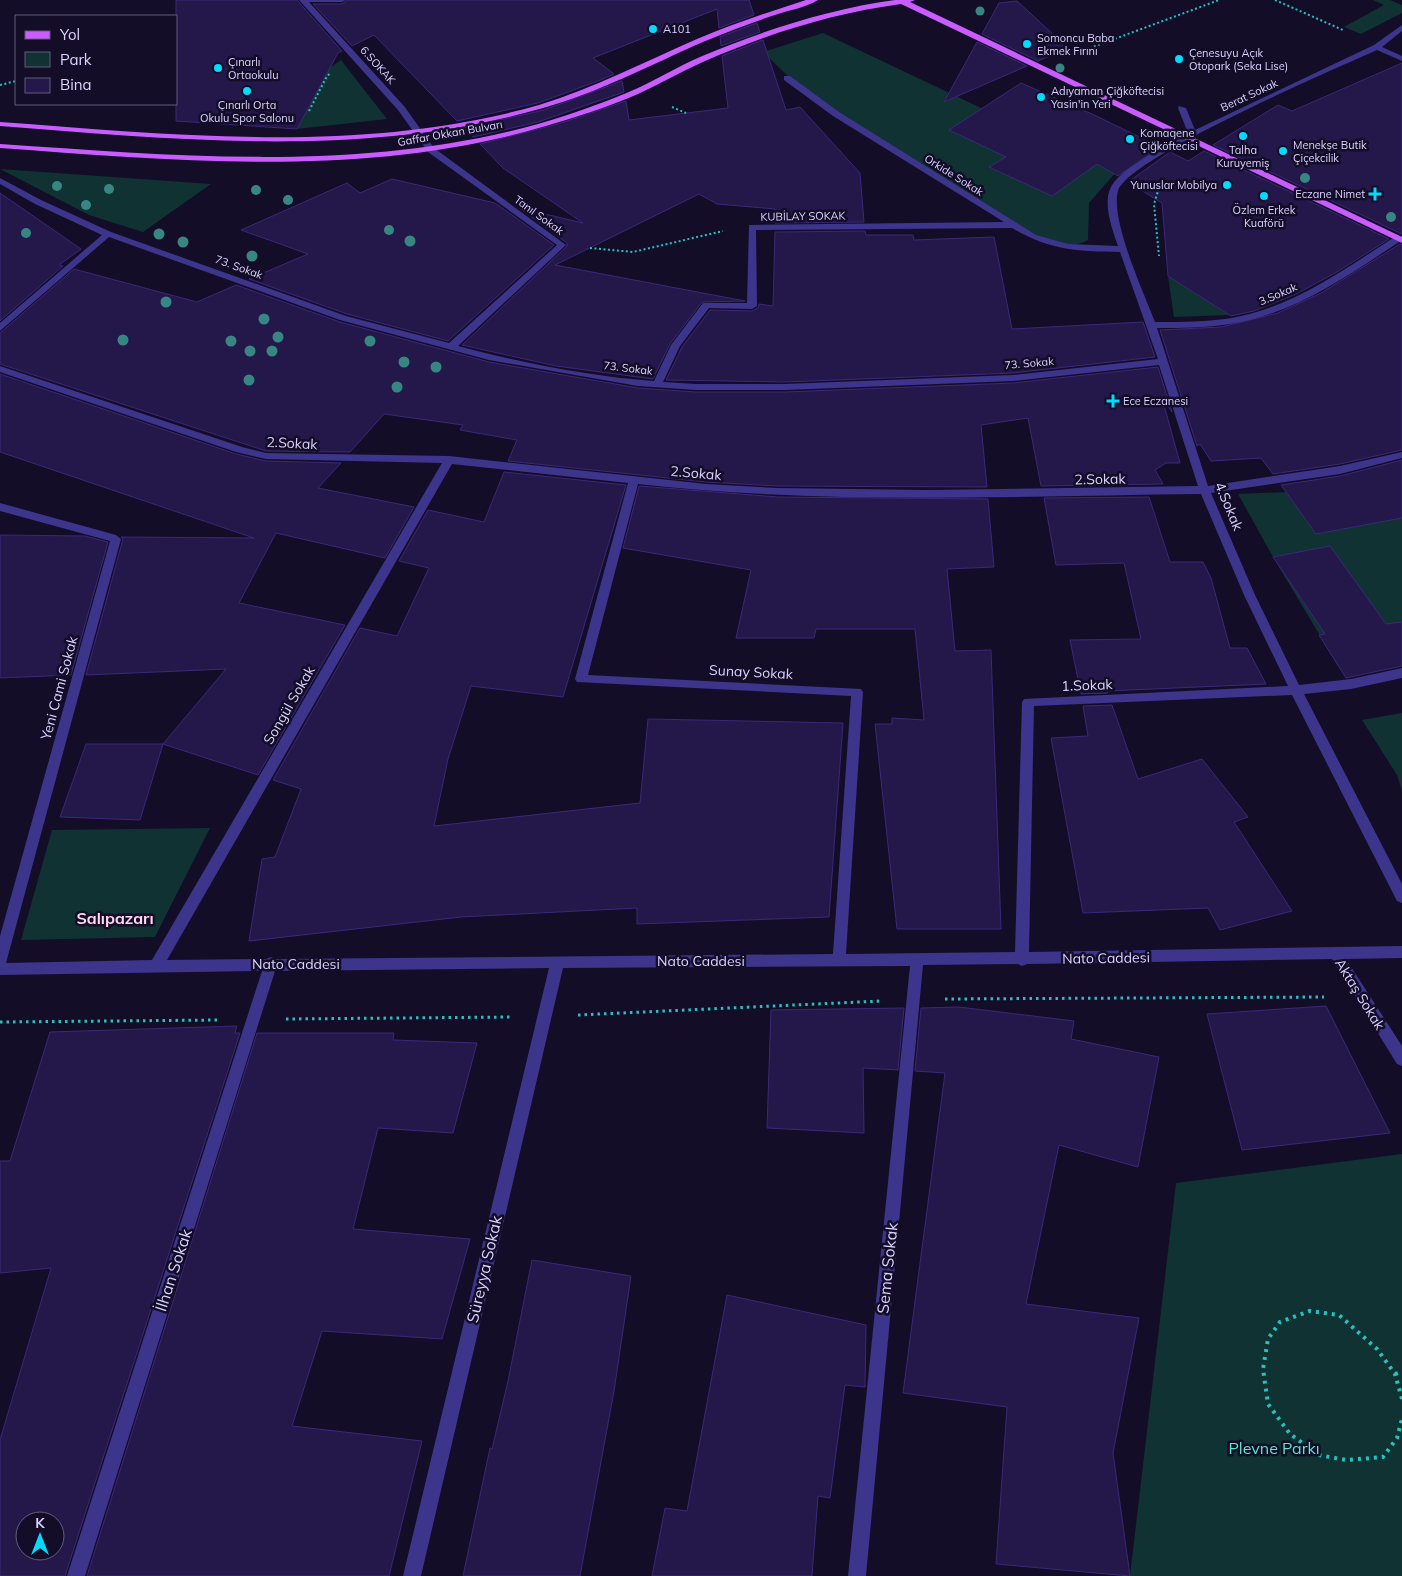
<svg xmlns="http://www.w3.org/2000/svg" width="1402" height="1576" font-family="Mulish,sans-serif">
<rect width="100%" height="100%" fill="#130d28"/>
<path fill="#103233" d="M1373,0h17l12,5v8l-41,21 -17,-7 40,-22z
M823,33l293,139 -27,31 -1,37c-18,10 -34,2 -52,-4l-198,-123 -48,-35 -27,-26z
M341,60l46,59 -90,10 27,-57z
M0,169l211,15 -68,48 -54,-17z
M1168,276l61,39 -55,2z
M1361,479l41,6v174l-62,10 -67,-112 -35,-63 48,-2z
M1402,713v78l-5,-16 -35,-55z
M210,828l-55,109 -134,3 31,-110z
M1402,1154v422h-272l46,-393z"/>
<path fill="#24184b" stroke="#3b2878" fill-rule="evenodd" d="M176,0h121l45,51 -4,2 -41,76 -121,-8z
M348,0h401l5,15 -35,13 -2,-19 -124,49 21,16 -16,7 -60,22 -81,18 -83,-86 -22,11 -39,-42h29z
M1017,1l51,47 -30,13 -56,-27 17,-31z
M757,23l3,9 -39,14 -1,-9z
M763,40l23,70 14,-3 60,66 4,49 -89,1v-14l-58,-5 -18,-10 -144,71 190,36 -43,1 -32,42 -17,35 -97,-13 -94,-21 105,-99v-3l-48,-35 64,15 -80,-55 -23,-24 78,-20 68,-23 3,19 99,-12 -6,-52z
M977,42l50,24 -83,36z
M1402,63v171l-189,-89 65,-40 14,6z
M622,81l2,11 -86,30 -65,15 -9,-9 80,-18z
M1021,83l71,31 68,33 -42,29 -21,-12 -45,32 -63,-29 17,-10 -57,-27z
M1204,151l185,88 -52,33 -41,22 -42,17 -23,5 -63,-40 -6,-73 -34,-21 42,-30 18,9z
M392,179l103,24 59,42 -106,96 -101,-27 -98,-35 59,-25 -67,-24 106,-47 13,10z
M0,193l81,56 -22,16 4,1 -63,55z
M865,231l1,4h47l1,5 80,-3 18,92 131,-7 12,35 -142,16 -228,9 -119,-2 16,-33 28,-37 42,1 6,-3 1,-4 14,2 2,-74z
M1400,244l2,1v205l-62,14 -67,10 -12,-16 -50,3 -11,-17 -3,2 -37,-116 61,-3 57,-14 43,-20z
M74,269l123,33 39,-17 104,37 149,40 149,26 58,4h89l228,-9 145,-16 14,45 -10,-14 18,65h-14l-11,7 8,14 -122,2 -13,-68 -47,7 6,62 -210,-1 -71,-4 -198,-21 9,-21 -57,-10 3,-5 -79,-11 -34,38 -84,-1 -266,-87v-31z
M0,374l236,80 30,7 75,2 -23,25 96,19 -29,51 -109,-25 -37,70 106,22 -87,150 -95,-31 63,-75 -140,6 37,-136 -2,-2 133,1 -254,-86z
M1402,460v58l-86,16 -35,-49 59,-9z
M504,472l122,13 -63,212 -92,-11 -23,73 -14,67 206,-23 8,-84 195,4 -14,194 -192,7v-16l-176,9 -212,24 13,-82 13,-2 26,-68 -28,-9 87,-152 37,8 32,-68 -30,-7 29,-51 56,12z
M639,486l139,11 210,2 6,68 -47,2 8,82 36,-1 10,279h-104l-22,-205h17v-6l32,2 -9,-91h-99l-2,9h-78l15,-68 -128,-22z
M1149,497l21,65h33l8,16 19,70h17l19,36 -159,7 1,2 -27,1 -11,-54 71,-1 -17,-76 -68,2 -12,-67z
M0,535l85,1 23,6 -37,133 -71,3z
M1330,546l56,78 16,-2v44l-56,12 -27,-43 6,-1 -52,-77z
M1112,705l26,74 64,-20 46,58 -14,5 58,89 -72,19 -12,-22 -125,5 -32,-175 37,-2 -5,-30z
M86,744h77l-23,76 -80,-3z
M1326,1006l64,127 -148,17 -35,-136z
M959,1007l115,14 -3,18 88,18 -21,110 -79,-22 -33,159 113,14 -26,135 17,123 -134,-12 11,-157 -104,-14 42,-320 -30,-2 6,-63z
M904,1008l-6,62 -35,-2 1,65 -97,-5 4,-118z
M237,1026l-2,7h5l-175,543h-65v-136l51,-172 -51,5v-112h10l40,-129zM25,1521h30v30h-30z
M257,1033h137l-1,7 84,3 -24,90 -75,-5 -25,101 117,10 -28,100 -120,-8 -30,95 130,15 -33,135h-302z
M532,1260l99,16 -17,115 -34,185h-117l27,-128 2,1 16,-68z
M727,1295l139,30 -1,62 -20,-2 -15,113 -12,-2 -6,80h-160l13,-68 22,3z"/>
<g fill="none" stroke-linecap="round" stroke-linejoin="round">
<path stroke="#25c2bf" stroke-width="2" stroke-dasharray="2 2.5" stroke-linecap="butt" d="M1275,0l68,30
M1077,53l142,-53
M0,85l16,-4
M672,107l14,6
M309,111l18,-35 4,-3
M1159,188l-5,16 5,52
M590,248l43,4 90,-21"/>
<path stroke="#25c2bf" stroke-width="3" stroke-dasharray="2.5 4" stroke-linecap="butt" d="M945,999l379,-2
M578,1015l303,-14
M286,1019l226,-2
M0,1022l219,-2"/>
<path stroke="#25c2bf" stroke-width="4" stroke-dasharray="3 5" stroke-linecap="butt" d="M1395,1374l7,-2
M1402,1399l-7,-25 -18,-25 -38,-34 -29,-4 -30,11 -12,17 -5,30 5,35 22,30 29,21 27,5 37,-3 14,-19 5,-19"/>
<path fill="#3c358b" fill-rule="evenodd" d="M299,0h47l-4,2h-33l95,104 30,42 132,97 -108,101c60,16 134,31 196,35l17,-36 32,-42h44l2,-78 255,-3 -171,-106 -49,-36v-4h6l49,36 197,123 32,9 50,2c-5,-15 -15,-40 -8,-57 8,-20 59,-45 78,-56l-10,-25 1,-2 7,2 9,22 179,-85 28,-20v6l-20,16 20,9v5l-25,-11c-40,18 -250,108 -259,141 -8,29 26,102 37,131 26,0 52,0 77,-4 61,-11 113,-49 164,-82h6v4c-53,35 -107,74 -172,84 -24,4 -48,4 -73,4l51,158 132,-20 62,-14v6l-62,16 -129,19 44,102 44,90 52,-6 51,-11v10l-51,11 -47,5 98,190v19l-5,-2 -105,-206 -258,11 -5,246 373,-6v12l-56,1 56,87v20l-5,-2 -65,-105 -305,5 -5,2 -4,-2 -95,1 -57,611h-18l62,-610 -347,2 -142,608h-18l146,-608 -274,3 -190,605h-18l195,-605 -262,4v-39l110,-395 -110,-30v-8l116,32 5,4 -115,424 146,-3 290,-497 -176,-4 -30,-7 -236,-80v-6l242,81 24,6 183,3 257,28 71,4 150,2 271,-4 -39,-121 -146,16 -228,9h-89l-58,-4 -149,-26 -149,-40 -231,-83 -109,94v-8l102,-88 -67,-31 -35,-20v-6l41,22 70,32 235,84 103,27 108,-98 -129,-93 -30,-42zM1012,228c36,22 67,24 108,24l38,107 -145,16 -228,9h-89l-33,-2 17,-36 29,-38 43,1 5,-3 -1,-76zM452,464l176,19 -53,196 2,3 274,14 -18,258 -557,5 -5,-2 -5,2 -99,1zM638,484c187,21 375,12 563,10l43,101 44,91 -264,13 -2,3 -7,250 -169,2 17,-262 -2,-3 -273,-14z"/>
<path fill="#c95cff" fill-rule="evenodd" d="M806,0h12c-11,7 -28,10 -40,14 -25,8 -51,18 -75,28 -53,23 -105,51 -160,66 -177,51 -362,32 -543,18v-4c178,13 364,33 539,-17 55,-17 105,-43 158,-66 35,-15 72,-27 109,-39z
M895,0h20l-5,2 492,235v6l-501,-239c-68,9 -134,30 -196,57 -23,10 -45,23 -67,33 -30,13 -61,23 -92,32 -179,53 -364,35 -546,22v-4c181,12 360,29 538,-20 34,-10 68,-22 100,-36 21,-10 41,-22 62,-31 62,-26 128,-48 195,-57z"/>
</g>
<g fill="#388682">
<circle cx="980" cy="11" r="4.5"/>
<circle cx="1060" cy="68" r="4.5"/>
<circle cx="1235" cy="149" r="5"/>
<circle cx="1305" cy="178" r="5"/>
<circle cx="57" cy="186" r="5"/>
<circle cx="109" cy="189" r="5"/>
<circle cx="256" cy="190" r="5"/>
<circle cx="288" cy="200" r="5"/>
<circle cx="86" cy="205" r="5"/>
<circle cx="1391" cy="217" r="5"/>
<circle cx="389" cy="230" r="5"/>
<circle cx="26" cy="233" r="5"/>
<circle cx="159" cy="234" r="5.5"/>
<circle cx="410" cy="241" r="5.5"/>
<circle cx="183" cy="242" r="5.5"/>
<circle cx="252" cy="256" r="5.5"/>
<circle cx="166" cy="302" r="5.5"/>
<circle cx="264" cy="319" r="5.5"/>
<circle cx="278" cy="337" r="5.5"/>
<circle cx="123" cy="340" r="5.5"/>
<circle cx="231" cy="341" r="5.5"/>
<circle cx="370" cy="341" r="5.5"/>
<circle cx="250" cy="351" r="5.5"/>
<circle cx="272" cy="351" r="5.5"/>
<circle cx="404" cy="362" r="5.5"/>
<circle cx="436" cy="367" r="5.5"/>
<circle cx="249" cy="380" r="5.5"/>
<circle cx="397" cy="387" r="5.5"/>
</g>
<g fill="#01dbff" stroke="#130d28" stroke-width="2">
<circle cx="653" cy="29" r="5"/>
<circle cx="1027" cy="44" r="5"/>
<circle cx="1179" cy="59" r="5"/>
<circle cx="218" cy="68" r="5"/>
<circle cx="247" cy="91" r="5"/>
<circle cx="1041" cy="97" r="5"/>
<circle cx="1243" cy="136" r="5"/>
<circle cx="1130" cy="139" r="5"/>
<circle cx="1283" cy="151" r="5"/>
<circle cx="1227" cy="185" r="5"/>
<path d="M1372.5 186.5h5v5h5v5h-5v5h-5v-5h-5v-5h5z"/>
<circle cx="1264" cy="196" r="5"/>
<path d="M1110.5 393.5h5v5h5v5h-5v5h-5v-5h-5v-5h5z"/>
</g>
<g text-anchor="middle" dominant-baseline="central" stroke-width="5" stroke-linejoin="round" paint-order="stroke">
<g font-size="11" fill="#dbd5ff" stroke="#130d28" text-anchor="start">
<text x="663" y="29">A101</text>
<text x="1037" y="38">Somoncu Baba<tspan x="1037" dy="13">Ekmek Fırını</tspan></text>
<text x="1189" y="53">Çenesuyu Açık<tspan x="1189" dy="13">Otopark (Seka Lise)</tspan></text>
<text x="228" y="62">Çınarlı<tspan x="228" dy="13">Ortaokulu</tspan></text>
<text x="1051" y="91">Adıyaman Çiğköftecisi<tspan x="1051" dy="13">Yasin'in Yeri</tspan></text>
<text x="247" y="105" text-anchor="middle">Çınarlı Orta<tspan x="247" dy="13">Okulu Spor Salonu</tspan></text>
<text x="1140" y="133">Komagene<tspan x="1140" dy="13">Çiğköftecisi</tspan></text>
<text x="1293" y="145">Menekşe Butik<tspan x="1293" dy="13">Çiçekcilik</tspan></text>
<text x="1243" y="150" text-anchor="middle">Talha<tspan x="1243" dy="13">Kuruyemiş</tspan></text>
<text x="1217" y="185" text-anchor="end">Yunuslar Mobilya</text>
<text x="1365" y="194" text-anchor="end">Eczane Nimet</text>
<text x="1264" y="210" text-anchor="middle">Özlem Erkek<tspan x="1264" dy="13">Kuaförü</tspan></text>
<text x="1123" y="401">Ece Eczanesi</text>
</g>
<g font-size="11" fill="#dbd5ff" stroke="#130d28">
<text transform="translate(378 65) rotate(48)">6.SOKAK</text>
<text transform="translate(1249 95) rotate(-25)">Berat Sokak</text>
<text transform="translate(450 133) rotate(-10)">Gaffar Okkan Bulvarı</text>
<text transform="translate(954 175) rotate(32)">Orkide Sokak</text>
<text transform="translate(539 215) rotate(36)">Tanıl Sokak</text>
<text transform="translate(803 216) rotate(-1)">KUBİLAY SOKAK</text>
<text transform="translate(239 267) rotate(20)">73. Sokak</text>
<text transform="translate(1278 294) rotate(-23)">3.Sokak</text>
<text transform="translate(1029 363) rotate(-5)">73. Sokak</text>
<text transform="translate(628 368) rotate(7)">73. Sokak</text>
</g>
<g font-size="14" fill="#dbd5ff" stroke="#130d28">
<text transform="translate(292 443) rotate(3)">2.Sokak</text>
<text transform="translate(696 473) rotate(5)">2.Sokak</text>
<text transform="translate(1100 479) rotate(-1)">2.Sokak</text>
<text transform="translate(1229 506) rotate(67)">4.Sokak</text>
<text transform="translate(751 672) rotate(3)">Sunay Sokak</text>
<text transform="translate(1087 685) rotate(-2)">1.Sokak</text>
<text transform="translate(59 688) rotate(-75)">Yeni Cami Sokak</text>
<text transform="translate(289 705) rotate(-60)">Songül Sokak</text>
<text transform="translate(1106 958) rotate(-1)">Nato Caddesi</text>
<text x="701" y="961">Nato Caddesi</text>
<text x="296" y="964">Nato Caddesi</text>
<text transform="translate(1360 994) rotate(58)">Aktaş Sokak</text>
</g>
<g font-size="16" font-weight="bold" fill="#ffd7ef" stroke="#130d28">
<text x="115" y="918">Salıpazarı</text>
</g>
<g font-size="16" fill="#dbd5ff" stroke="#130d28">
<text transform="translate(887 1268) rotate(-84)">Sema Sokak</text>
<text transform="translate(484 1269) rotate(-77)">Süreyya Sokak</text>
<text transform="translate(173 1270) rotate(-72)">İlhan Sokak</text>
</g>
<g font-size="16" fill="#56e9cb" stroke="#130d28">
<text x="1274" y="1448">Plevne Parkı</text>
</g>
</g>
<rect x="15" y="15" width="162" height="90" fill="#130d28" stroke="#635d7e"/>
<rect x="25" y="31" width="25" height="8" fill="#c95cff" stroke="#635d7e"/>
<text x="60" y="40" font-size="15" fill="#dbd5ff">Yol</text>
<rect x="25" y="52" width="25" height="15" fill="#103233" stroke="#635d7e"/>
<text x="60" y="65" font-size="15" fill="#dbd5ff">Park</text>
<rect x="25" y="78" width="25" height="15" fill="#24184b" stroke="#635d7e"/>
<text x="60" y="90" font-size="15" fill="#dbd5ff">Bina</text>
<g transform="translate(40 1536)"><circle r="24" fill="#130d28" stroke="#635d7e"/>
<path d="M0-4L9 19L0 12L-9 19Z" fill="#01dbff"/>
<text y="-8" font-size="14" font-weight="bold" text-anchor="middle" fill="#dbd5ff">K</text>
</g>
</svg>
